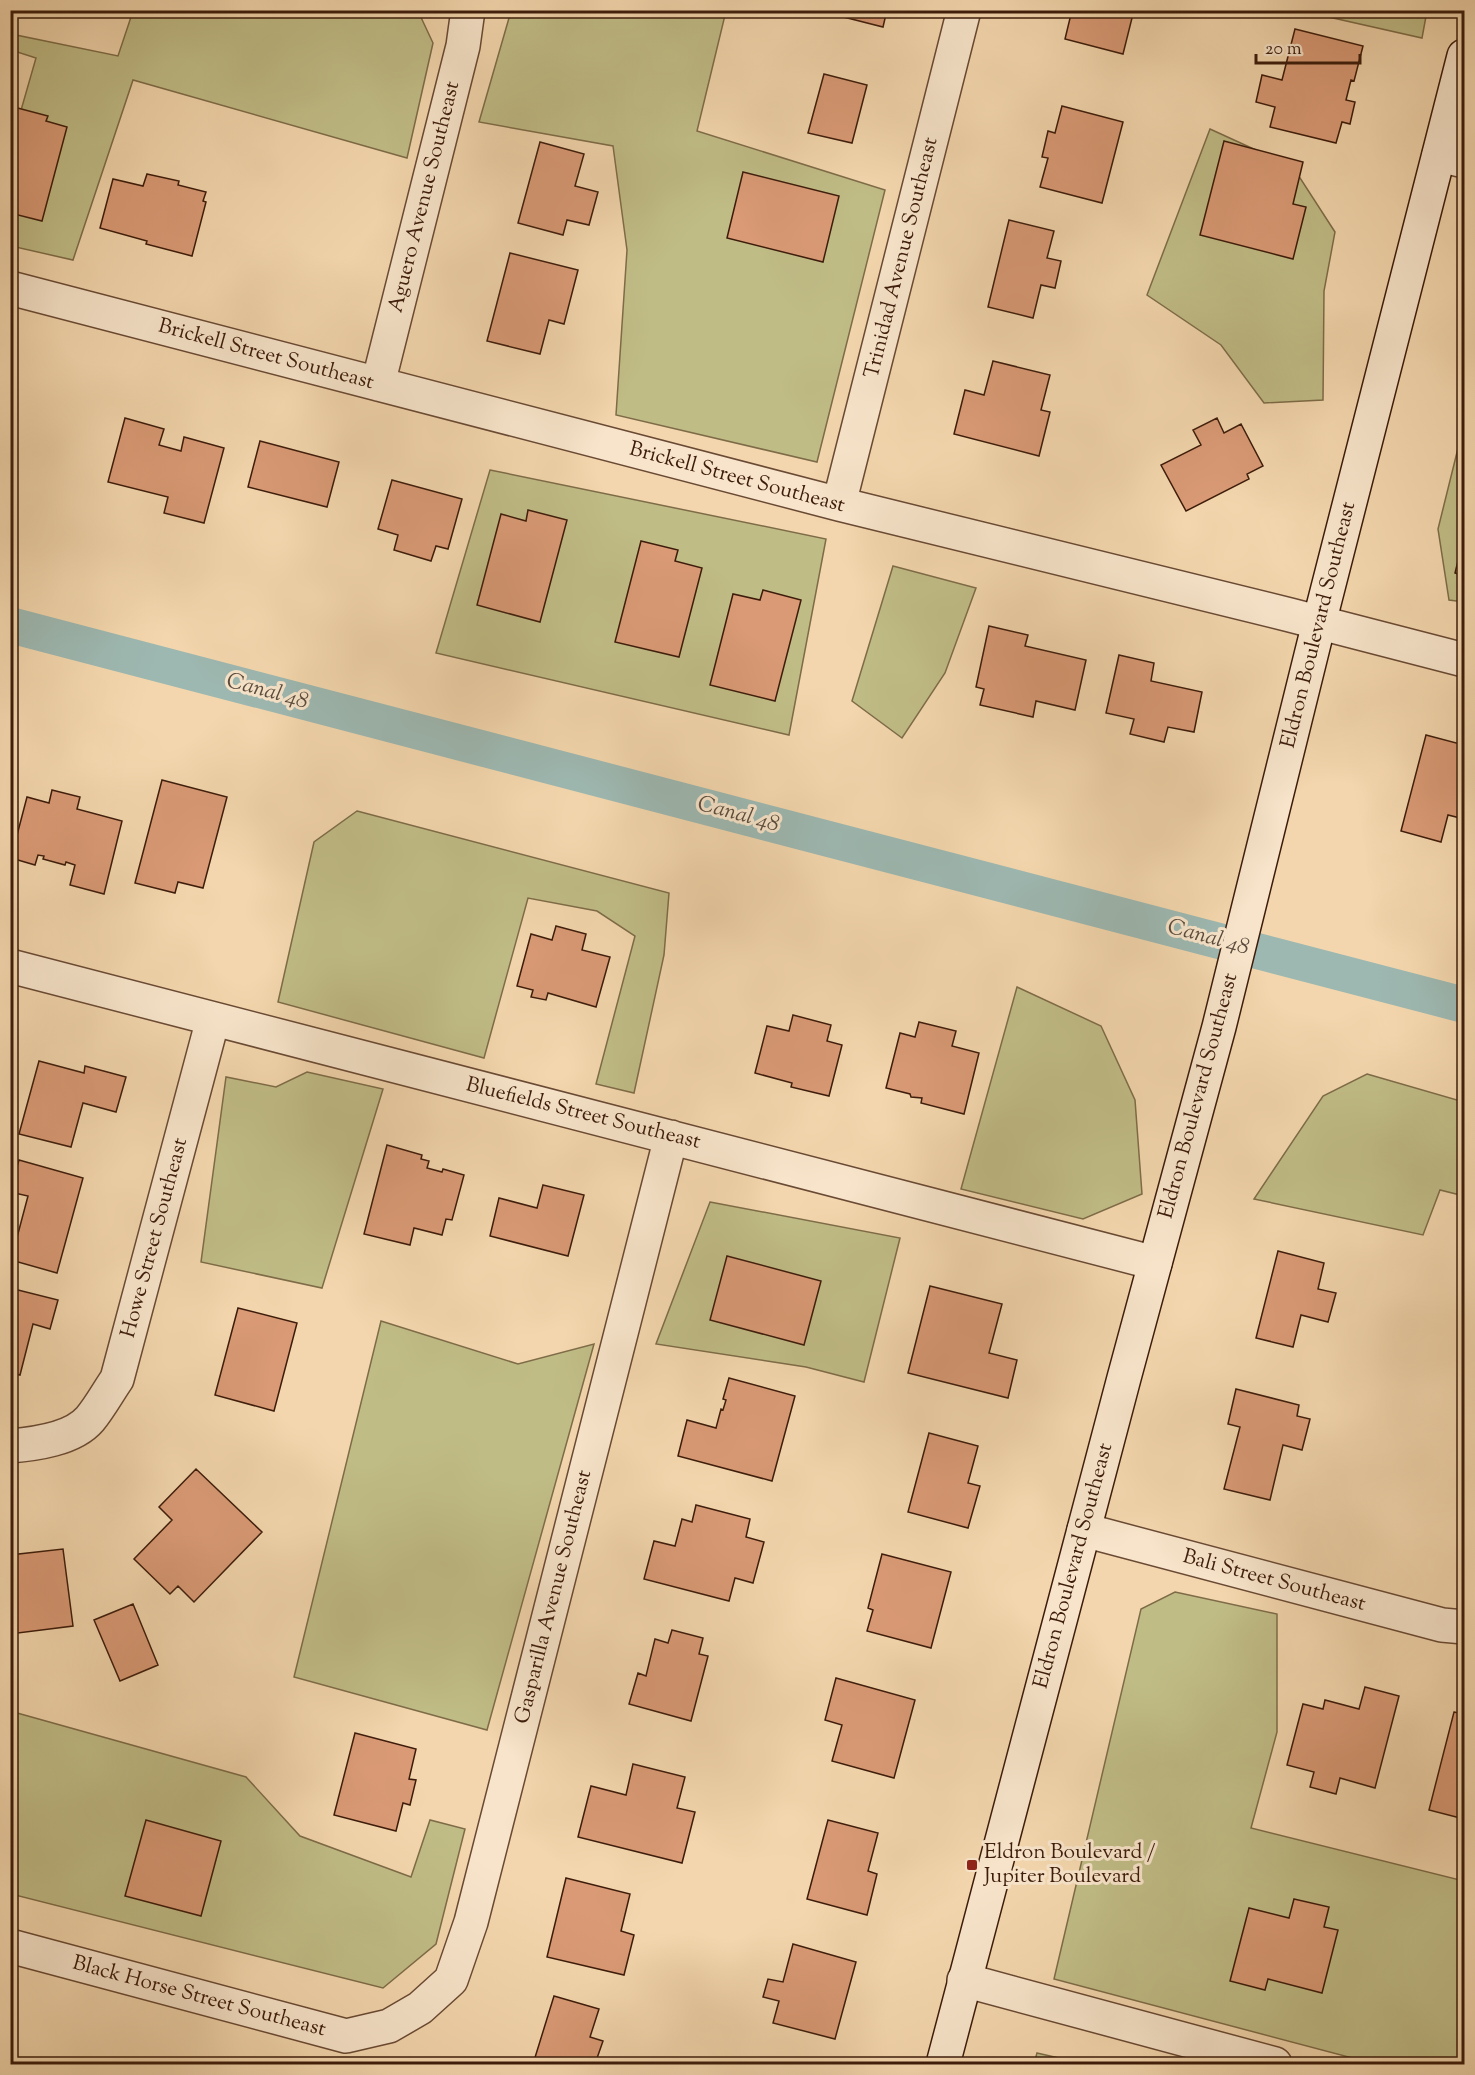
<svg xmlns="http://www.w3.org/2000/svg" width="1475" height="2075" font-family="'Sorts Mill Goudy',serif">
<rect width="100%" height="100%" fill="#f3d6ad"/>
<filter id="stains"><feTurbulence type="fractalNoise" baseFrequency=".00333" numOctaves="4"/><feColorMatrix values="0 0 0 0 .2 0 0 0 0 .09 0 0 0 0 .02 0 0 0 .5 -.17"/></filter>
<radialGradient id="worn" r=".72"><stop offset=".6" stop-color="#630" stop-opacity="0"/><stop offset="1" stop-color="#630" stop-opacity=".3"/></radialGradient>
<path fill="#c0bc86" stroke="#7e6c48" stroke-width="1.5" d="M133,11h285l15,32 -26,115 -274,-78 -60,180 -62,-14v-101l25,-87 -25,-8v-16l107,22z
M511,11h215l-29,120 188,59 -68,272 -201,-47 11,-165 -14,-104 -134,-24z
M1302,11h125l-5,27z
M1210,129l83,38 42,65 -11,59 -1,109 -59,3 -43,-58 -74,-50z
M1464,424v178l-15,-2 -11,-71z
M490,470l336,69 -37,196 -353,-82z
M893,566l83,22 -31,85 -43,65 -50,-37z
M357,811l312,82 -5,62 -30,138 -38,-9 39,-148 -38,-25 -69,-13 -44,160 -206,-56 36,-160z
M1017,987l84,39 34,74 7,94 -59,25 -122,-30z
M307,1072l76,17 -61,199 -121,-26 25,-185 50,10z
M1367,1074l97,28v94l-24,-6 -17,45 -169,-36 69,-103z
M710,1202l190,36 -36,144 -58,-15 -150,-23z
M381,1321l137,43 76,-20 -107,386 -193,-53z
M1175,1592l102,22v118l-26,96 213,53v183h-89l-321,-85 87,-370z
M10,1711l236,66 54,59 111,41 19,-57 35,9 -29,115 -53,44 -372,-94z
M1037,2053l48,11h-51z"/>
<g fill="none" stroke-linecap="round" stroke-linejoin="round">
<path stroke="#9db8b1" stroke-width="36" d="M10,625l1454,380"/>
</g>
<path fill="#d99a75" stroke="#3d1c0b" stroke-width="1.5" d="M816,10h71l-4,17z
M1072,10h62l-11,44 -58,-15z
M1295,29l68,17 -9,35 -3,-1 -5,20 9,2 -5,22 -8,-2 -6,21 -66,-16 5,-20 -19,-5 6,-27 20,5z
M824,74l43,11 -15,58 -44,-10z
M10,106l38,10 -2,5 21,6 -25,94 -32,-8z
M1062,106l61,16 -21,81 -62,-16 8,-29 -6,-1 6,-26 7,2z
M1224,141l79,21 -10,42 13,3 -13,52 -93,-24z
M540,142l44,12 -9,32 23,6 -9,33 -22,-5 -4,15 -45,-12z
M743,172l96,24 -16,66 -96,-24z
M147,174l32,7 -1,4 28,7 -3,9 3,1 -14,54 -46,-12 1,-3 -47,-13 13,-49 30,7z
M1009,220l45,11 -7,27 14,3 -6,27 -14,-3 -8,33 -45,-11z
M510,253l68,17 -14,54 -15,-4 -9,34 -53,-13z
M993,361l57,14 -9,35 9,2 -11,44 -85,-22 11,-44 19,5z
M125,418l39,11 -5,16 22,6 3,-14 40,11 -20,75 -40,-10 4,-16 -60,-15z
M1217,418l7,15 17,-9 22,42 -16,8 2,5 -63,32 -25,-46 40,-20 -8,-15z
M260,441l79,21 -12,45 -79,-20z
M392,480l70,19 -14,50 -12,-3 -5,15 -37,-11 4,-15 -20,-6z
M528,510l39,10 -27,102 -63,-17 24,-91 25,7z
M1464,537v39l-9,-3z
M641,541l37,9 -3,11 27,7 -23,89 -64,-15z
M763,590l38,10 -26,101 -65,-16 23,-91 27,6z
M989,626l39,9 -3,11 61,14 -11,50 -39,-9 -3,16 -53,-12 4,-16 -8,-2z
M1119,655l35,8 -3,18 51,11 -8,40 -26,-5 -4,15 -34,-8 4,-15 -28,-6z
M1426,735l38,10v74l-16,-4 -7,27 -40,-11z
M162,780l65,17 -24,91 -25,-6 -3,11 -40,-10z
M52,790l28,7 -3,12 45,12 -18,73 -34,-9 5,-20 -9,-3 -1,3 -22,-6 1,-3 -6,-1 -3,10 -24,-7 16,-61 22,6z
M556,926l30,8 -4,16 28,7 -14,50 -48,-14 -2,7 -15,-3 2,-7 -16,-4 14,-52 21,6z
M793,1015l38,10 -4,16 15,4 -13,51 -38,-9 1,-4 -37,-10 12,-47 22,5z
M919,1022l37,9 -4,15 27,7 -15,61 -43,-11 1,-5 -11,-1 -1,-3 -24,-6 14,-55 15,4z
M39,1061l45,12 1,-7 41,11 -10,35 -33,-9 -12,44 -52,-13z
M387,1145l35,10 -1,4 8,2 -2,7 15,4 1,-3 21,6 -12,45 -6,-1 -4,16 -28,-7 -4,17 -46,-11z
M19,1160l64,18 -26,95 -46,-13 17,-64 -18,-4z
M543,1185l41,10 -16,61 -78,-20 9,-38 38,10z
M1278,1251l46,12 -6,26 18,4 -8,29 -27,-7 -8,32 -37,-9z
M727,1256l94,25 -17,64 -94,-25z
M930,1286l72,18 -13,49 28,7 -9,38 -100,-25z
M10,1288l48,12 -8,29 -17,-5 -13,51 -10,-2z
M238,1308l59,15 -23,88 -59,-16z
M729,1378l66,18 -23,85 -94,-25 9,-36 29,8 5,-19 2,1 3,-10 -3,-1z
M1236,1389l63,16 -2,11 13,3 -8,31 -19,-5 -13,55 -46,-11 16,-62 -12,-3z
M929,1433l49,13 -10,37 12,3 -12,42 -60,-16z
M196,1469l66,63 -68,70 -16,-16 -8,8 -36,-35 38,-39 -13,-13z
M696,1505l54,14 -4,18 18,5 -11,41 -18,-5 -6,23 -85,-22 10,-38 21,5 7,-27 10,3z
M63,1549l10,77 -63,8v-79z
M882,1554l69,18 -20,76 -64,-17 6,-21 -5,-2z
M133,1604l25,61 -38,16 -26,-61z
M672,1630l31,8 -4,16 9,2 -17,65 -62,-17 9,-31 8,3 9,-37 13,4z
M836,1678l79,22 -21,78 -62,-17 10,-36 -17,-5z
M1365,1687l34,9 -24,92 -35,-10 -4,16 -26,-7 4,-15 -27,-7 16,-61 20,5 2,-9 34,9z
M1454,1712l10,2v105l-35,-9z
M355,1733l61,16 -7,30 7,1 -6,25 -7,-2 -7,28 -62,-16z
M633,1764l52,13 -8,31 18,4 -13,51 -104,-26 13,-51 35,9z
M146,1820l75,21 -20,75 -76,-20z
M828,1820l50,13 -10,38 9,3 -10,41 -60,-16z
M566,1878l64,16 -9,37 13,4 -10,40 -77,-18z
M1294,1899l35,8 -5,20 14,3 -16,63 -54,-14 -3,11 -35,-9 19,-73 40,10z
M793,1944l63,18 -21,77 -62,-16 6,-22 -16,-4 5,-18 15,3z
M554,1996l45,13 -9,28 13,4 -8,23h-62z"/>
<g fill="none" stroke-linecap="round" stroke-linejoin="round">
<defs>
<path id="street" d="M1439,155l25,6
M10,288l829,216 451,111 174,45
M378,384l85,-338 5,-36
M839,504l125,-494
M10,966l1145,297
M10,1446c25,-2 63,-7 80,-27 10,-12 18,-27 27,-40l96,-360
M1084,1530l358,95 22,2
M10,1946l336,90 43,-10 31,-18 31,-28 20,-58 200,-785
M964,1980l311,84"/>
<path id="secondary" d="M943,2064l181,-686 95,-351 100,-404 145,-567"/>
</defs>
<use href="#street" stroke="#6a4a34" stroke-width="36"/>
<use href="#secondary" stroke="#3d1c0b" stroke-width="36"/>
<use href="#street" stroke="#f7e4ca" stroke-width="33"/>
<use href="#secondary" stroke="#f7e4ca" stroke-width="33"/>
</g>
<rect fill="#8f2418" stroke="#f7e4ca" stroke-width="2" x="966" y="1859" width="12" height="12" rx="3"/>
<g text-anchor="middle" dominant-baseline="central" stroke-width="6" stroke-linejoin="round" paint-order="stroke">
<g font-size="21" fill="#3d1c0b" stroke="#f7e4ca">
<text transform="translate(425 197) rotate(-76)">Aguero Avenue Southeast</text>
<text transform="translate(902 258) rotate(-76)">Trinidad Avenue Southeast</text>
<text transform="translate(266 355) rotate(15)">Brickell Street Southeast</text>
<text transform="translate(737 478) rotate(15)">Brickell Street Southeast</text>
<text transform="translate(1319 625) rotate(-76)">Eldron Boulevard Southeast</text>
<text transform="translate(1199 1096) rotate(-75)">Eldron Boulevard Southeast</text>
<text transform="translate(583 1114) rotate(14)">Bluefields Street Southeast</text>
<text transform="translate(155 1238) rotate(-75)">Howe Street Southeast</text>
<text transform="translate(1074 1566) rotate(-75)">Eldron Boulevard Southeast</text>
<text transform="translate(1274 1581) rotate(15)">Bali Street Southeast</text>
<text transform="translate(554 1597) rotate(-76)">Gasparilla Avenue Southeast</text>
<text transform="translate(199 1997) rotate(15)">Black Horse Street Southeast</text>
</g>
<g font-size="21" fill="#3d1c0b" stroke="#f7e4ca" text-anchor="start">
<text x="984" y="1853">Eldron Boulevard /<tspan x="984" dy="24">Jupiter Boulevard</tspan></text>
</g>
<g font-size="22" font-style="italic" fill="#5a4b3d" stroke="#f7e4ca">
<text transform="translate(267 692) rotate(15)">Canal 48</text>
<text transform="translate(738 815) rotate(15)">Canal 48</text>
<text transform="translate(1208 938) rotate(15)">Canal 48</text>
</g>
</g>
<rect width="1475" height="2075" fill="none" stroke="#f3d6ad" stroke-width="36"/>
<rect x="12" y="12" width="1451" height="2051" fill="none" stroke="#3d1c0b" stroke-width="3"/>
<rect x="18" y="18" width="1439" height="2039" fill="none" stroke="#3d1c0b" stroke-width="1.5"/>
<path d="M1256 54v9h104v-9" fill="none" stroke="#3d1c0b" stroke-width="3"/>
<text x="1265" y="54" font-size="18" fill="#3d1c0b" stroke="#f7e4ca" stroke-width="4.5" paint-order="stroke">20 m</text>
<rect width="100%" height="100%" filter="url(#stains)"/>
<rect width="100%" height="100%" fill="url(#worn)"/>
</svg>
